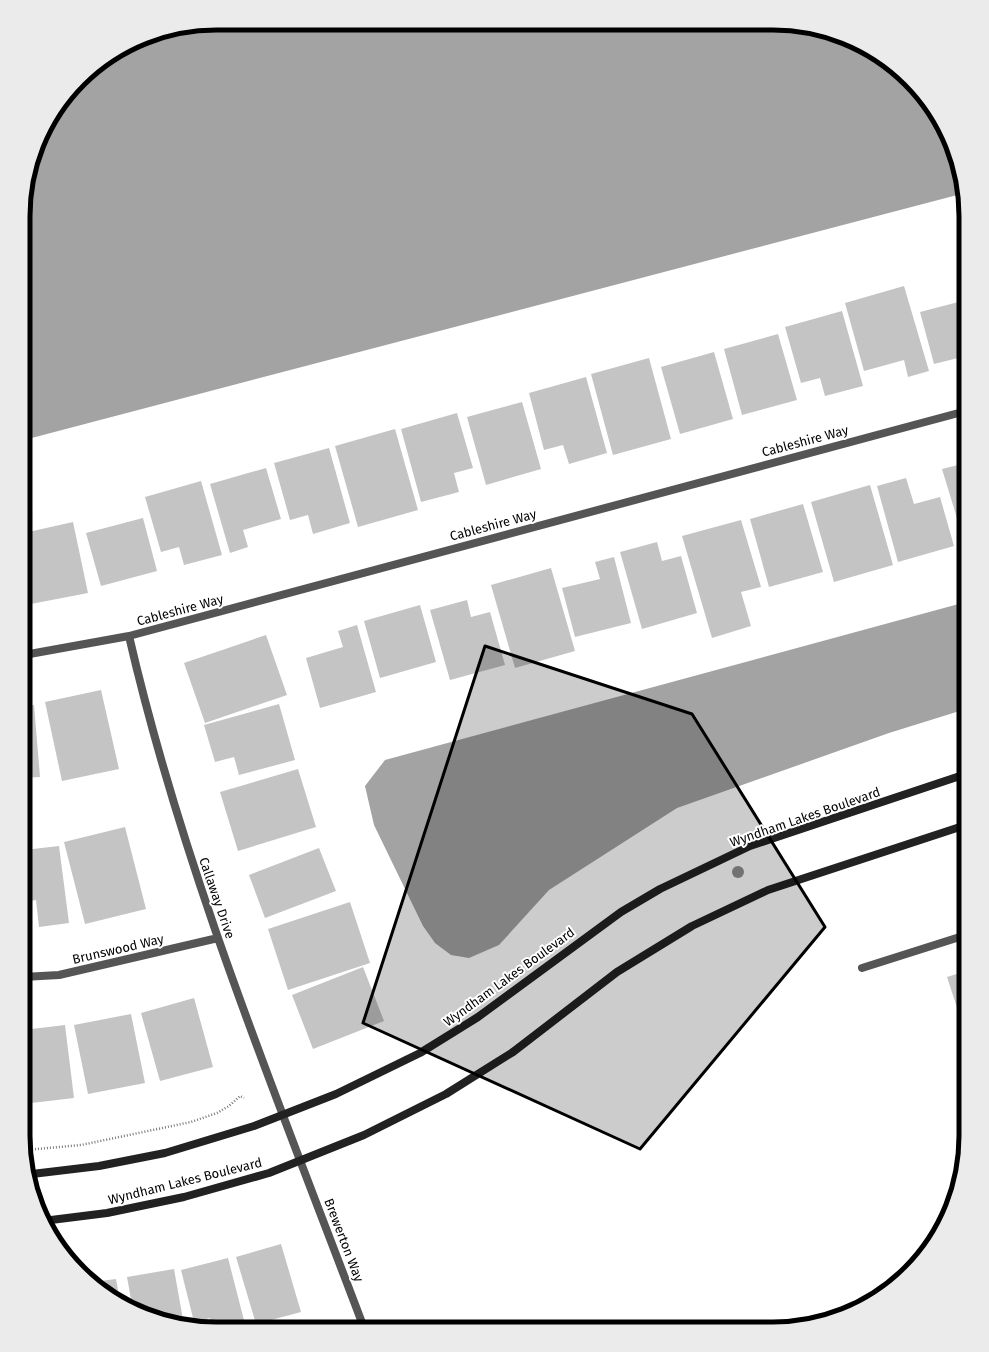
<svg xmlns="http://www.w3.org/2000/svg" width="989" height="1352" font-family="'Fira Sans',sans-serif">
<rect width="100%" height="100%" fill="#fff"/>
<path fill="#a3a3a3" d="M216,23l583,2 48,13 43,25 56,67 15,64 -937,246 1,-250 24,-70 40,-49 65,-38z
M966,602v107l-77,24 -212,75 -128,82 -50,55 -30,13 -18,-3 -16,-12 -12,-17 -49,-101 -9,-39 20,-26z"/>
<path fill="#c4c4c4" d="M904,286l25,85 -21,6 -4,-17 -40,11 -19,-68z
M966,300v56l-32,8 -14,-52z
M842,311l21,75 -38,10 -5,-18 -19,5 -16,-56z
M778,334l19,66 -55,15 -18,-66z
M714,352l19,67 -53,15 -19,-67z
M649,358l22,81 -58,16 -22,-81z
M586,377l21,76 -38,11 -6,-19 -19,5 -15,-57z
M522,402l19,67 -55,16 -19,-68z
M457,413l16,55 -19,5 5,19 -38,10 -20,-73z
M395,429l23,81 -60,17 -23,-81z
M329,448l21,75 -37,11 -5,-19 -18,5 -16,-57z
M966,463v74l-3,1 -21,-69z
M266,468l15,51 -38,11 5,17 -18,6 -20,-69z
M906,478l8,26 26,-7 14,49 -56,16 -21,-76z
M201,481l21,74 -38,10 -5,-18 -18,5 -16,-55z
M870,485l23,80 -59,17 -23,-80z
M803,504l20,68 -54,15 -19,-68z
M143,518l14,53 -56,15 -15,-53z
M741,520l20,67 -20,5 10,34 -39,12 -30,-102z
M73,522l15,71 -57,11 -7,-35v-36z
M657,542l5,19 19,-5 16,57 -55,16 -22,-77z
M614,557l17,66 -56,14 -13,-49 38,-9 -5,-17z
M551,568l24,83 -60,17 -24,-83z
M467,600l4,17 19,-5 15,53 -55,15 -20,-70z
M420,605l16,57 -56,16 -16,-57z
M357,625l19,67 -56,16 -14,-50 37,-11 -5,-16z
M266,635l21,60 -82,28 -21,-60z
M101,690l18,79 -57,12 -17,-79z
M279,704l16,56 -56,15 -5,-18 -19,5 -11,-37z
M34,705l6,72 -16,1v-72z
M298,769l18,58 -78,24 -18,-59z
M125,827l21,82 -61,15 -21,-82z
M59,846l10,77 -30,4 -3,-27 -13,2 1,-52z
M319,848l17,43 -71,27 -16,-43z
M350,902l20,61 -82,27 -20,-61z
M363,967l21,54 -71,28 -21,-54z
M966,971v51l-4,1 -15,-46z
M194,998l19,69 -53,14 -19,-68z
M131,1014l14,69 -57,11 -14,-69z
M65,1025l9,73 -51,6v-74z
M281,1244l20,68 -45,12 -20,-67z
M228,1258l18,70 -34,-1 -2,-9 -16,4 -13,-52z
M174,1269l10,56 -52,-20 -5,-28z
M116,1279l4,22 -12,-5 -16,-14z"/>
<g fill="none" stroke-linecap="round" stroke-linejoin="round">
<path stroke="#777" stroke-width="2.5" stroke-dasharray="1 2" stroke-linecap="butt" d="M26,1150l55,-5 110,-23 26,-9 12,-7 11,-10 4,2"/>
<path stroke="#555" stroke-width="8" d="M862,968l104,-33"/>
<path stroke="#555" stroke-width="8" d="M129,636c55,238 149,464 235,692
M24,655l105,-19 837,-225
M23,977l36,-2 159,-37"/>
<path stroke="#222" stroke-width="8" d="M32,1174l67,-8 66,-13 89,-27 82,-32 84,-41 58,-36 143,-105 39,-23 90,-43 216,-72
M43,1221l64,-8 77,-16 85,-24 95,-38 82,-41 67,-42 104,-80 75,-46 76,-36 198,-65"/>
</g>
<circle fill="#8f8f8f" cx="738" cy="872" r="6"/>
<path fill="#000" fill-opacity="0.2" stroke="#000" stroke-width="3" stroke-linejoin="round" d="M485,646l207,68 133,213 -185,222 -277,-126z"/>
<g text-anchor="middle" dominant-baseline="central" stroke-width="4" stroke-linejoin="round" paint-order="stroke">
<g font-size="13" fill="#000" stroke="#fff">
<text transform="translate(805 441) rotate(-15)">Cableshire Way</text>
<text transform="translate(493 525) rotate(-15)">Cableshire Way</text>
<text transform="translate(180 610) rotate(-15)">Cableshire Way</text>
<text transform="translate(805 817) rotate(-19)">Wyndham Lakes Boulevard</text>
<text transform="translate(217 898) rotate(71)">Callaway Drive</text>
<text transform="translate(118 949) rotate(-13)">Brunswood Way</text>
<text transform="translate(509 977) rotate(-36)">Wyndham Lakes Boulevard</text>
<text transform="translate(185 1181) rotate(-14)">Wyndham Lakes Boulevard</text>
<text transform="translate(344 1240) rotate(69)">Brewerton Way</text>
</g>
</g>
<path d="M0 0H989V1352H0ZM216 30H773A186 186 0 0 1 959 216V1136A186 186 0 0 1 773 1322H216A186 186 0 0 1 30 1136V216A186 186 0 0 1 216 30Z" fill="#ebebeb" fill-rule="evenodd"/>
<path fill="none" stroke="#000" stroke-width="5" d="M216 30H773A186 186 0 0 1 959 216V1136A186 186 0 0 1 773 1322H216A186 186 0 0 1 30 1136V216A186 186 0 0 1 216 30Z"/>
</svg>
